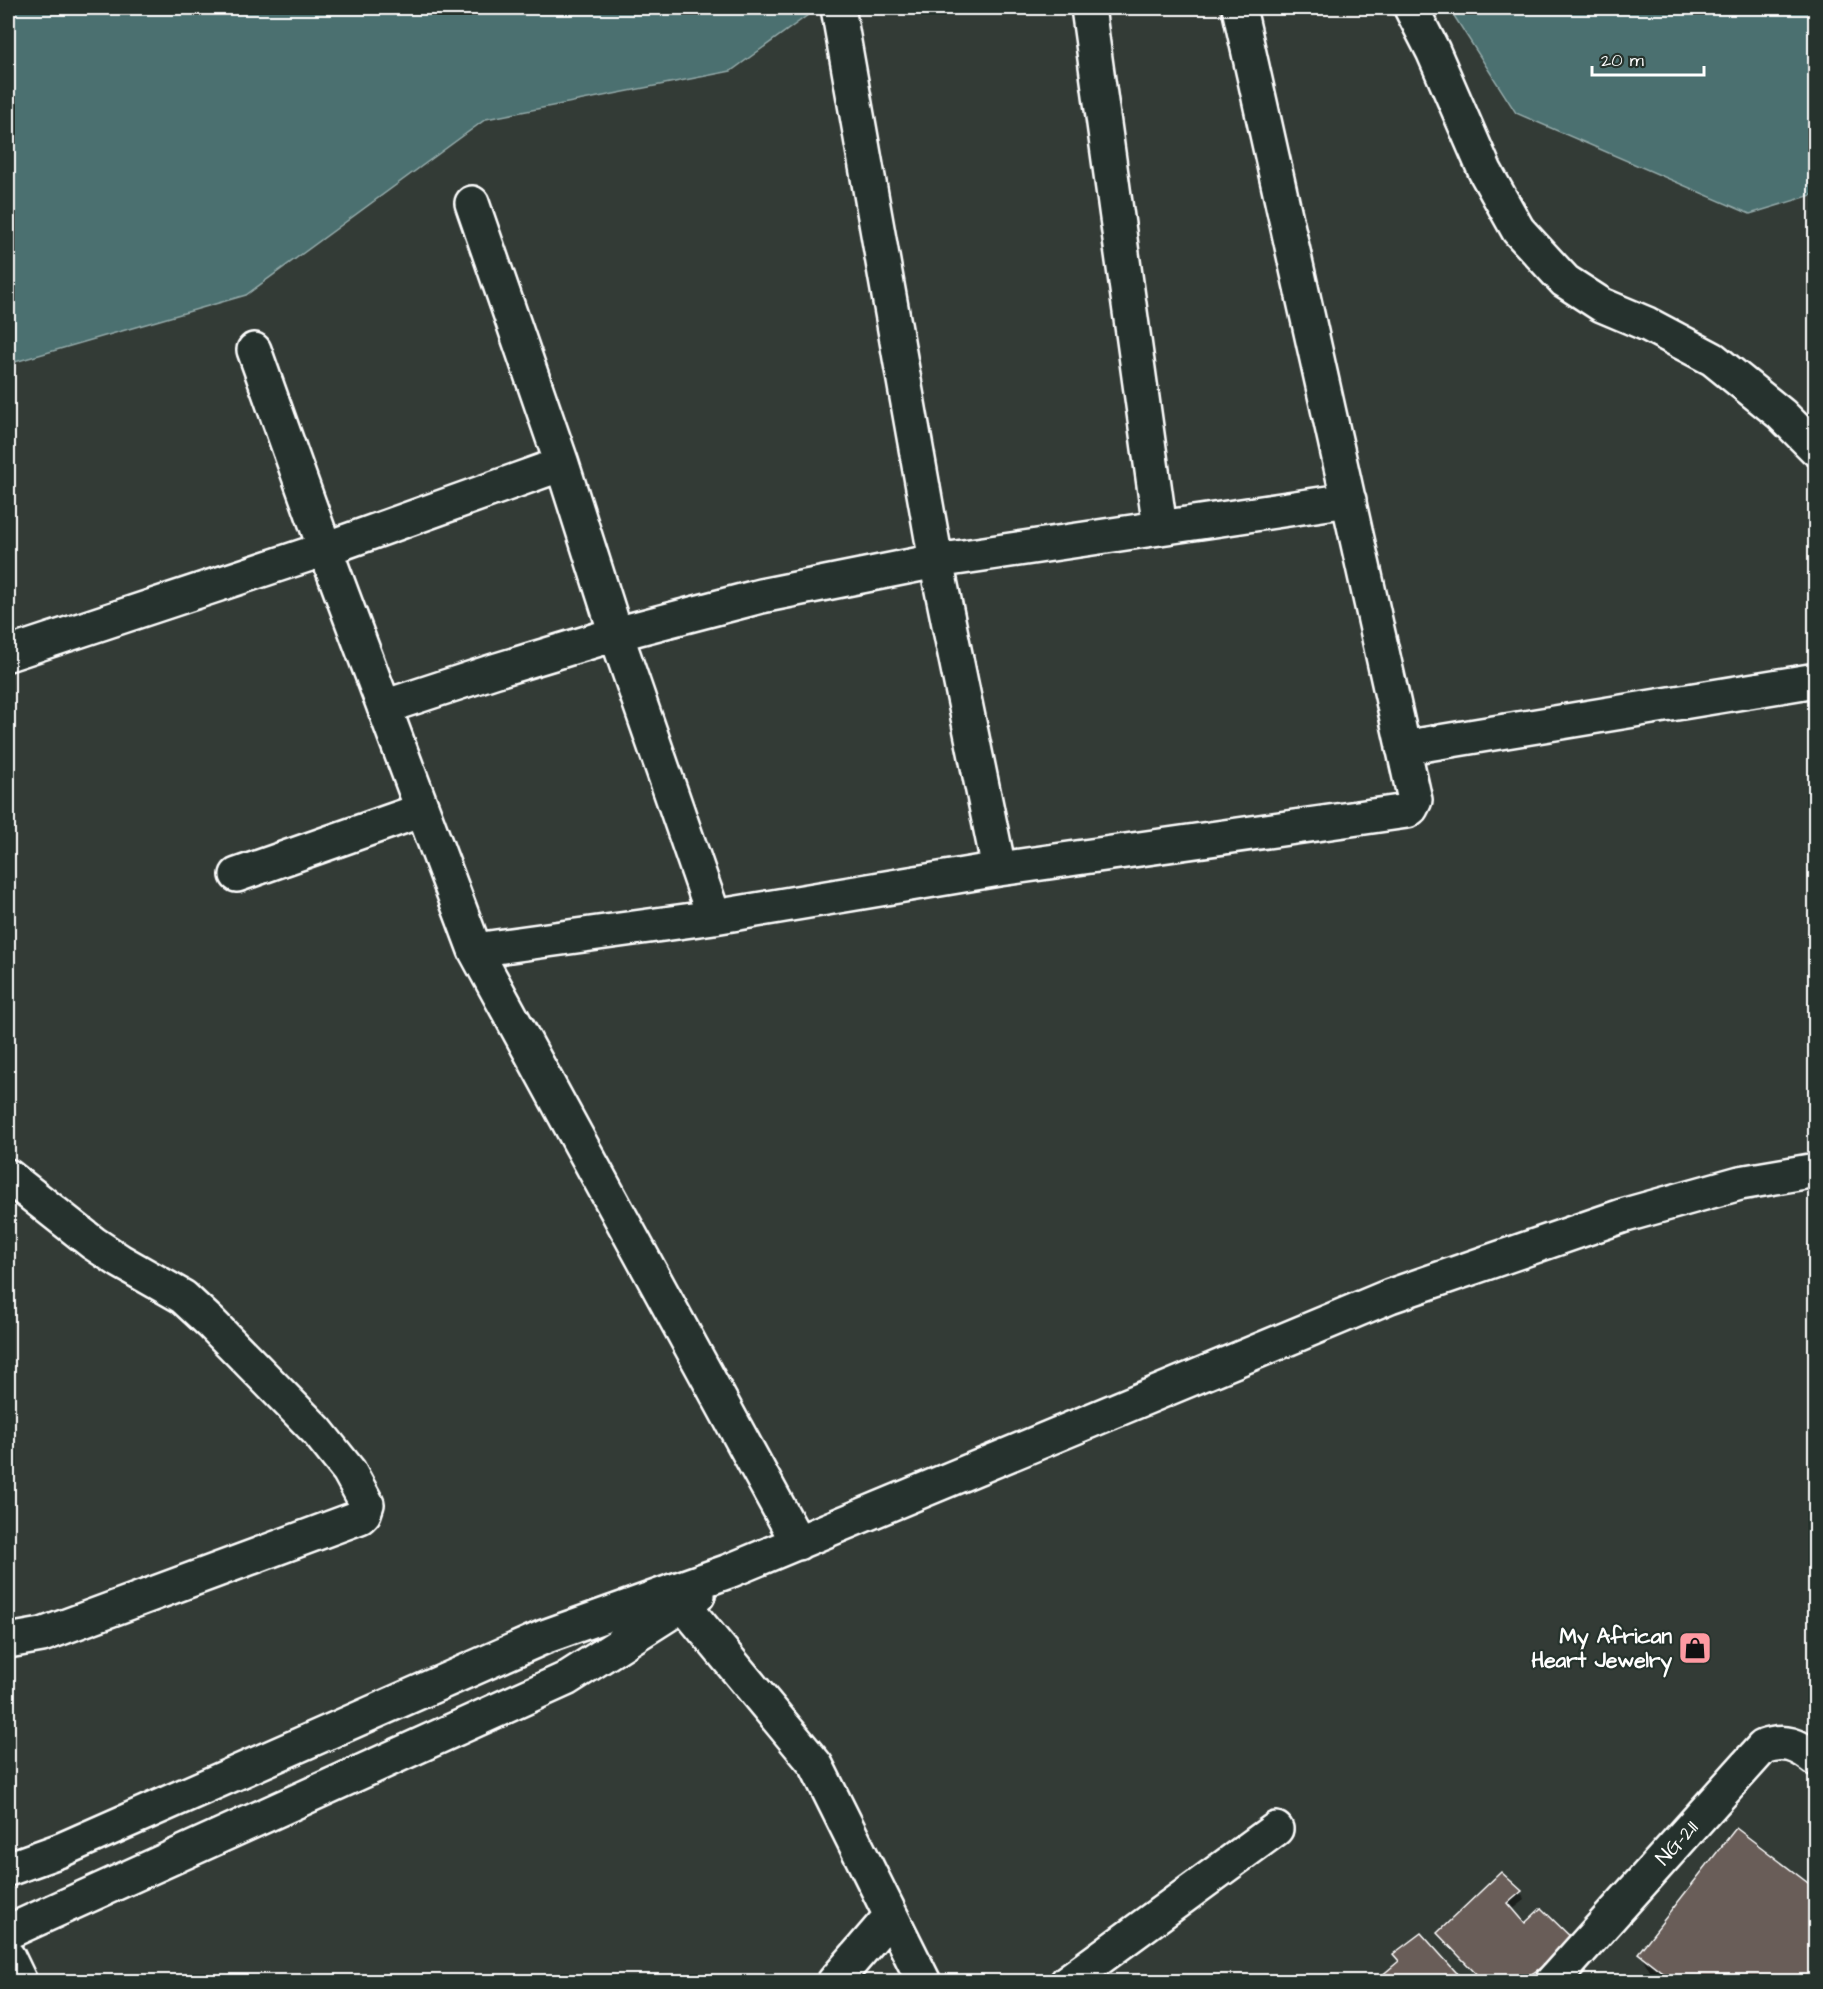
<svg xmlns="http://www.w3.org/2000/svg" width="1823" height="1989" font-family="'Architects Daughter',sans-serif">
<rect width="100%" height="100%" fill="#333b36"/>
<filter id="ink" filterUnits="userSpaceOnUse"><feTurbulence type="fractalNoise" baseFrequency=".0167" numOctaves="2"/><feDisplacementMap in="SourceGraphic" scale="12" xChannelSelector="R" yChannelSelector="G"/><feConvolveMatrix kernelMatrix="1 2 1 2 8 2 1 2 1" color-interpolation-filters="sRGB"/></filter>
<g filter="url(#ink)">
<path fill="#4b706f" stroke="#93a9a9" stroke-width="1.5" d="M8,8h805l-5,7 -77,56 -245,48 -240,176 -238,69z
M1449,8h366v186l-65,20 -234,-101z"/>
<path fill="#0007" d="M1521,1892l4,8 -13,10 13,15 29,44 -18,13h-53l-39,-41 -5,-8z
M1640,1953l176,29h-160z"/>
<path fill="#695d58" stroke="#fff" stroke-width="1.5" d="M1736,1828l80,61v93h-141l-37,-29z
M1501,1872l21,19 -14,12 17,20 16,-15 39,38 -31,16 -29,20h-36l-47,-49z
M1421,1933l44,49h-91l25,-21 -6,-7z"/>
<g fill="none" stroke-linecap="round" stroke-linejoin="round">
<defs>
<path id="minor" d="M838,8l98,553 63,308
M1088,8l72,520
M1411,8l22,43 52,120 33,59 47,51 37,24 45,19 66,35 68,55 35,35
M472,203l90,261 54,170 98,283
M254,350l71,199 150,401 239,-33 285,-48 408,-58 4,-3 4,-8 -176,-792
M8,654l317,-105 237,-85
M384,707l110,-36 122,-37 145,-38 175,-35 413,-61
M1403,748l413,-68
M237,875l185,-65
M475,950l323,593
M8,1176l85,67 27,18 63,36 28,26 106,108 32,40 18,33 -3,9 -4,4 -318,118 -34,6
M672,1591l144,174 108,217
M8,1869l53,-19 483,-213 185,-66 661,-275 232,-80 118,-33 76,-13
M8,1932l558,-253 132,-84
M8,1957l12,25
M834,1982l56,-65
M1067,1982l209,-153
M1552,1982l211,-235c22,-8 35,-2 53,12"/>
</defs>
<use href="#minor" stroke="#fff" stroke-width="38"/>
<use href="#minor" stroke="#26332d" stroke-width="33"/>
</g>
</g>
<defs>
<symbol id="shop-square" viewBox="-11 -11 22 22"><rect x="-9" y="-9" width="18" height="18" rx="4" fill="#ff9aa2" stroke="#26332d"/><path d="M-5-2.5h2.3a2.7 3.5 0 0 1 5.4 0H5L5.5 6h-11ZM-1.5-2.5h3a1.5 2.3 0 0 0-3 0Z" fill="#111"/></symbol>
</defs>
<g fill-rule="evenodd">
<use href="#shop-square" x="1676" y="1629" width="38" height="38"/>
</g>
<g text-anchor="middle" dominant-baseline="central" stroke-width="4.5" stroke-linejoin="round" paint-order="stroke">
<g font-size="21" font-weight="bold" fill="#fff" stroke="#26332d" text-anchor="end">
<text x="1672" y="1636">My African<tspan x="1672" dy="24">Heart Jewelry</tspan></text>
</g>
<g font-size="21" fill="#fff" stroke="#26332d">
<text transform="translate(1677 1843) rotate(-48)">NG-211</text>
</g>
</g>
<rect width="1823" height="1989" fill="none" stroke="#26332d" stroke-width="30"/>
<rect x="15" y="15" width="1793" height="1959" fill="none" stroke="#fff" stroke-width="2" filter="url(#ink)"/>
<path d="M1592 66v9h112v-9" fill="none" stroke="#ffffff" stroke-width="3"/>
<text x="1601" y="66" font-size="18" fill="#ffffff" stroke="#26332d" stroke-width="4.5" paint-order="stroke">20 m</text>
</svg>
